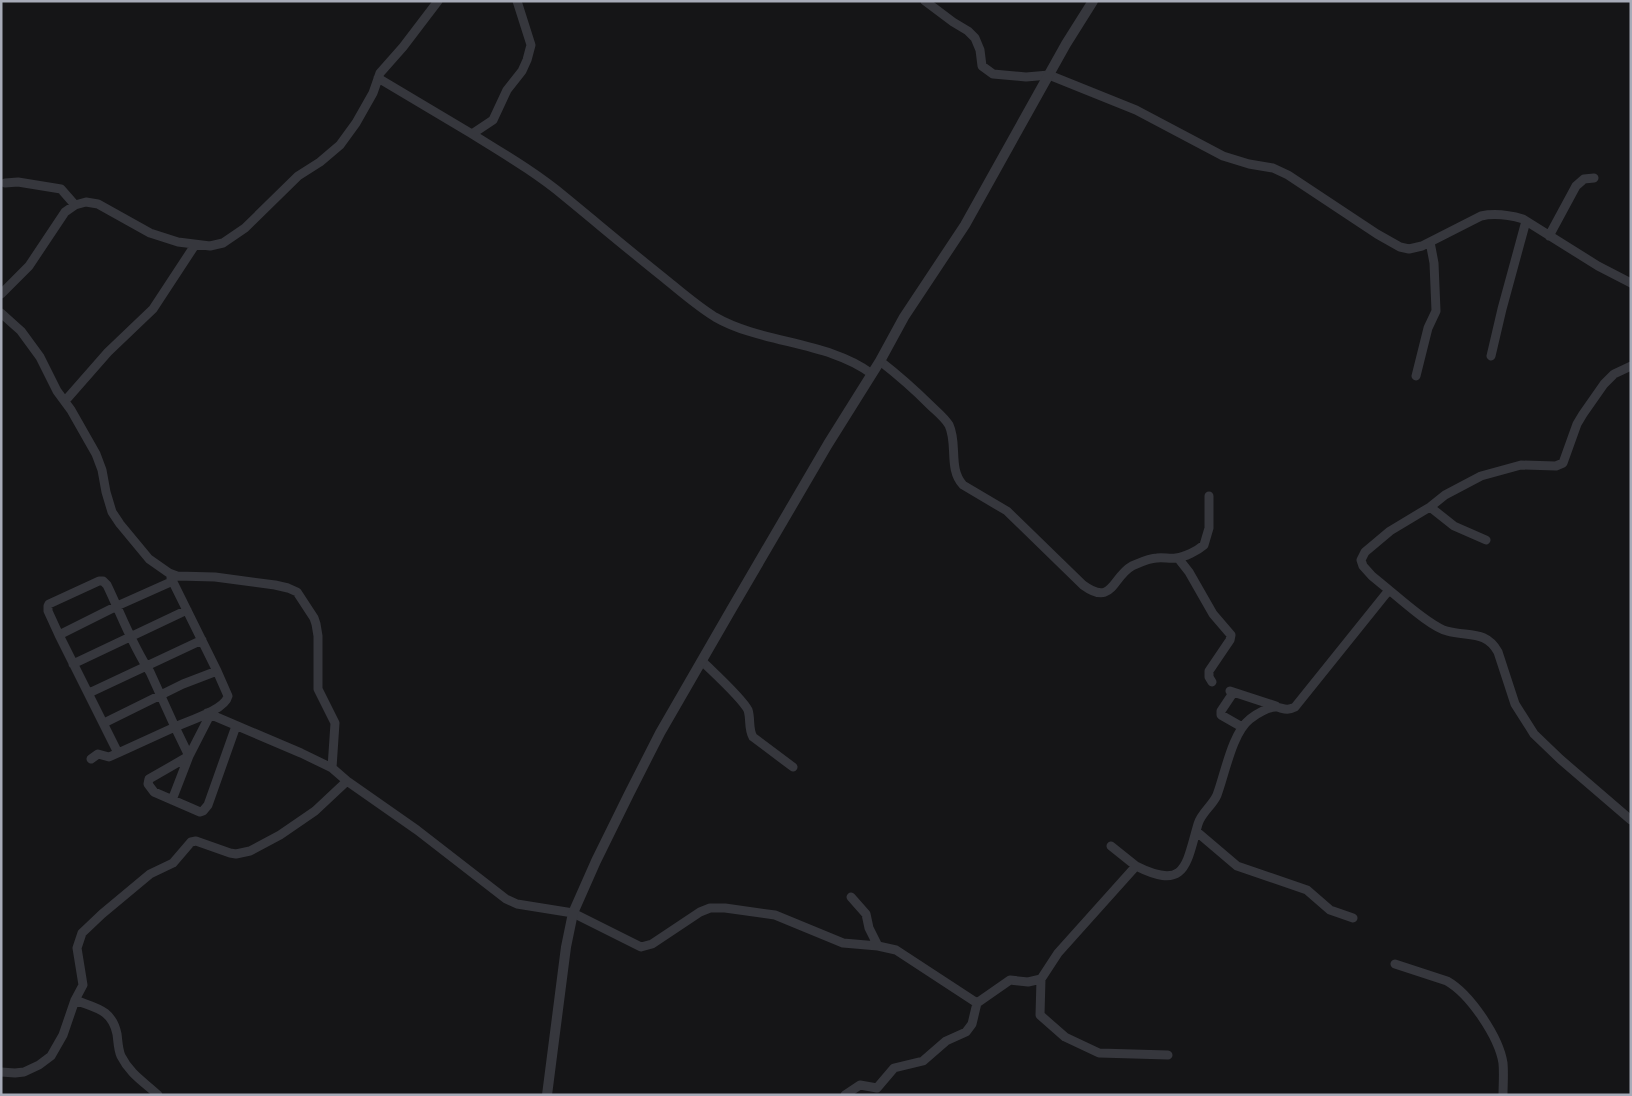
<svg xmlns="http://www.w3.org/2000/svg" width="1632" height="1096" font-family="'Public Sans',sans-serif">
<rect width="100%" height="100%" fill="#151517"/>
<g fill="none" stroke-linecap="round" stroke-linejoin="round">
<path stroke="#36373d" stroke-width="9" d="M517,1l14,44 -4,15 -5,11 -15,19 -14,30 -21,14c32,20 63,38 92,62 33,27 66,55 100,82 16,13 33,28 51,39 47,27 113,24 157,57
M925,1l28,21 15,9 7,7 5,12 2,16 11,8 33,3 23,-2 87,35 87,46 26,8 24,4 15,7 89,59 23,13 9,2 13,-3 59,-30c14,-3 28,-1 42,3l75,47 33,17
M378,78l94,56
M5,183l13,-1 43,7 14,16
M1549,236l27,-50 8,-7 10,-1
M1,294l28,-28 36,-54 10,-7 11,-3 12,2 52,29 28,9 32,4 13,-3 22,-15 53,-52 22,-14 20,-17 16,-22 17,-30 7,-20 23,-26 35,-46
M1,313l20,18 19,26 17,34 14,19 25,44 6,16 4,22 6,20 8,12 29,35 20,14 8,3 38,1 60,8 13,3 9,4 17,26 2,6 2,12v53l17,34 -3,45 15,13 70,49 89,69 11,5 56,9 68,34 11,-3 48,-32 10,-4h15l50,7 68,28 35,3 18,4 81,53 -5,21 -6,8 -20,9 -23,20 -29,7 -17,20 -17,-3 -15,10
M1491,356l11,-47 24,-88
M880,361c18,14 34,28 50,44 6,6 14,12 19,20 9,19 -1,44 14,60l44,26 76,74c30,22 29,-8 49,-19 7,-3 17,-8 25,-8 6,-1 13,1 19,0 9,-1 21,-7 28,-13l5,-17v-32
M1416,376l12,-48 8,-17 -2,-48 -4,-21
M65,401l43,-49 45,-43 42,-64
M1430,507l24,19 32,14
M1178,558l11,14 24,42 18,21 -1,5 -21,31v6l3,5
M171,578l46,93 11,25c-3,14 -40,25 -53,31l14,29
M1389,590c14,11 42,37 58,41 21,6 39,-1 51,21l17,52 19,30 26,25 71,61
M59,635l-11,-24v-5l1,-2 50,-23h4l4,4c14,29 25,60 43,87l25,55 -57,26 -59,-118 58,-29 56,-25
M702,661c11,11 40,37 46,49 3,9 0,19 5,27l40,30
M73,664l114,-54
M1230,691l46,15
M89,693l113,-53
M1233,693l-12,18v4l21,12
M207,713l94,40 31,15
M104,723l79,-39 34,-13
M189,756l-40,23 -1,5 6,8 46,20 3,-1 5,-6 28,-79
M91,759l7,-5 11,3 9,-4
M172,800l17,-44 21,-41
M1197,832l40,34 70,24 23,20 23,8
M1111,846l25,20
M851,897l15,17 3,14 9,18
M1395,964l52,17c23,13 52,56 56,82 1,11 0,22 0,32
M1041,979l-1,36 25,22 34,16 69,2
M75,1000c20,8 37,9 42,34 1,7 1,15 4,22 9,18 23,26 37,39
M977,1003l33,-23 18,2 13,-3 17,-26 78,-87c50,25 50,-1 62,-42 3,-11 15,-19 19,-29 8,-21 15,-62 33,-76 6,-5 20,-13 27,-12 8,2 10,4 18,0l94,-117 -17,-14 -9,-10 -2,-6 4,-8 25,-21 40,-24 15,-12 36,-19 40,-11 35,1 7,-3 14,-39 6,-10 21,-30 10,-10 17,-8
M1,1072l14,1 9,-1 15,-7 12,-9 12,-21 12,-35 8,-15 -6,-37 5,-15 20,-19 48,-40 23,-11 18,-21 5,-1 34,12 6,1 14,-3 30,-16 35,-24 32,-30"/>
<path stroke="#36373d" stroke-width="10" d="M547,1095l19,-148 7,-34 23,-52 33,-67 31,-61 71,-123 97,-166 52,-83 24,-44 61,-92 101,-181 27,-43"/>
</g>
<rect width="1632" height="1096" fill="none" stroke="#a7abb8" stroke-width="5"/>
</svg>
